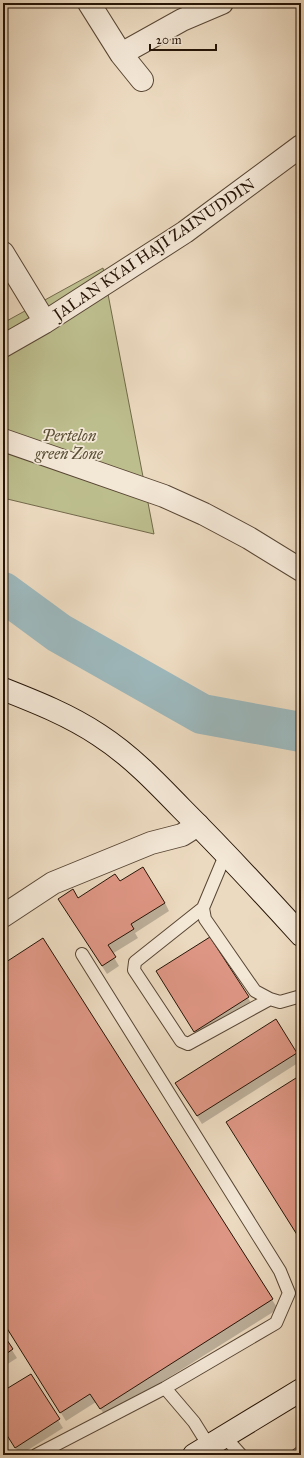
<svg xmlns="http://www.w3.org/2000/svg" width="304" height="1458" font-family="'IM FELL Great Primer',serif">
<rect width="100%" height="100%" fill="#ecdac0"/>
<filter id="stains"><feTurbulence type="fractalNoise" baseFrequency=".005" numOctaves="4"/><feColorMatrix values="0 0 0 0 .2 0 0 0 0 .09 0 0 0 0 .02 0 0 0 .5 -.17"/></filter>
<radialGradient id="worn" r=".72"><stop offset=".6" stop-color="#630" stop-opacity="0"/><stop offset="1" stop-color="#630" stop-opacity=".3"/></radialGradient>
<path fill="#bdbe8e" stroke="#72694a" d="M103,268l51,266 -151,-36v-175z"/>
<path fill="#0003" d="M120,883l45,20 4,8 -34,22 3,5 -26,16 7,12 -12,8 -43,-67 14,-8z
M210,938l43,68 -53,33 -38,-60z
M43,940l235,369 -172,108 -10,-15 -30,19 -63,-100v-356z
M296,1053l5,8 -99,63 -21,-33z
M3,1336l14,22 -14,9z
M30,1375l33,53 -43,27 -17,-27v-36z"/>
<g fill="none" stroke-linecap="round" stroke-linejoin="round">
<path stroke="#9db8bc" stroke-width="40" d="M3,592l56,41 143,81 99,18"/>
</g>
<path fill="#de9684" stroke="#261406" d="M143,867l22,36 -34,21 3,5 -26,16 8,12 -14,9 -44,-67 15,-10 5,9 37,-24 5,7z
M210,937l39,60 -55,35 -38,-61z
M43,938l230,361 -173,110 -10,-15 -30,19 -57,-91v-358z
M276,1019l21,34 -100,63 -22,-33z
M296,1078l5,8v155l-75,-119z
M3,1334l10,15 -10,7z
M31,1374l29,45 -45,29 -12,-19v-38z"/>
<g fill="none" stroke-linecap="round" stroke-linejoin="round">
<defs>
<path id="lane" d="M226,853l-23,55 2,11 50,72 15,8 10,3 21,-6
M203,908l-68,54 -1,8 47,71 7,3 82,-45
M165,1388l29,34 15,24
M224,1436l17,19
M36,1455l129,-67 111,-65 13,-30 -9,-22 -198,-317
M297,1455l4,-3"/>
<path id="street" d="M89,3l32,51 21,26
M121,54l61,-34 40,-17
M3,253l42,69
M3,346l42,-24 140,-90 116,-86
M3,440l161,56 40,18 45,24 52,32
M3,916l50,-33 98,-40 31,-8 16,-10"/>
<path id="secondary" d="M3,689c33,13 66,26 96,46 31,20 57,47 83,74 41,41 80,83 119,126
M194,1455l107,-65"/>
</defs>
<use href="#lane" stroke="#584634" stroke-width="14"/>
<use href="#street" stroke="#584634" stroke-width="24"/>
<use href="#secondary" stroke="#261406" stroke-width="24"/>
<use href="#lane" stroke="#f3e7d6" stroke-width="12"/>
<use href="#street" stroke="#f3e7d6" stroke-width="22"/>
<use href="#secondary" stroke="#f3e7d6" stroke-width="22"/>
</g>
<g text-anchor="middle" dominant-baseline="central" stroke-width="3.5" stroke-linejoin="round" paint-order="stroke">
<g font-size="16" fill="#261406" stroke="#f3e7d6">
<text transform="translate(154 249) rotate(-34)">JALAN KYAI HAJI ZAINUDDIN</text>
</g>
<g font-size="16" font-style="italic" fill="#5b5036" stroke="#f3e7d6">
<text x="69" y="435">Pertelon<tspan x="69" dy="18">green Zone</tspan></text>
</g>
</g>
<rect width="304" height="1458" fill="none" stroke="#ecdac0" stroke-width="16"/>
<rect x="4" y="4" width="296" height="1450" fill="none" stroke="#261406" stroke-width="2"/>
<rect x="8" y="8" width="288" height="1442" fill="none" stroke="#261406"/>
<path d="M150 44v6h66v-6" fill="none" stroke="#261406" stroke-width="2"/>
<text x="156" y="44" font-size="12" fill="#261406" stroke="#f3e7d6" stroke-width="3" paint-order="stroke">20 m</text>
<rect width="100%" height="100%" filter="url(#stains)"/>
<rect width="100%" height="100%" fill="url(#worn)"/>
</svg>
